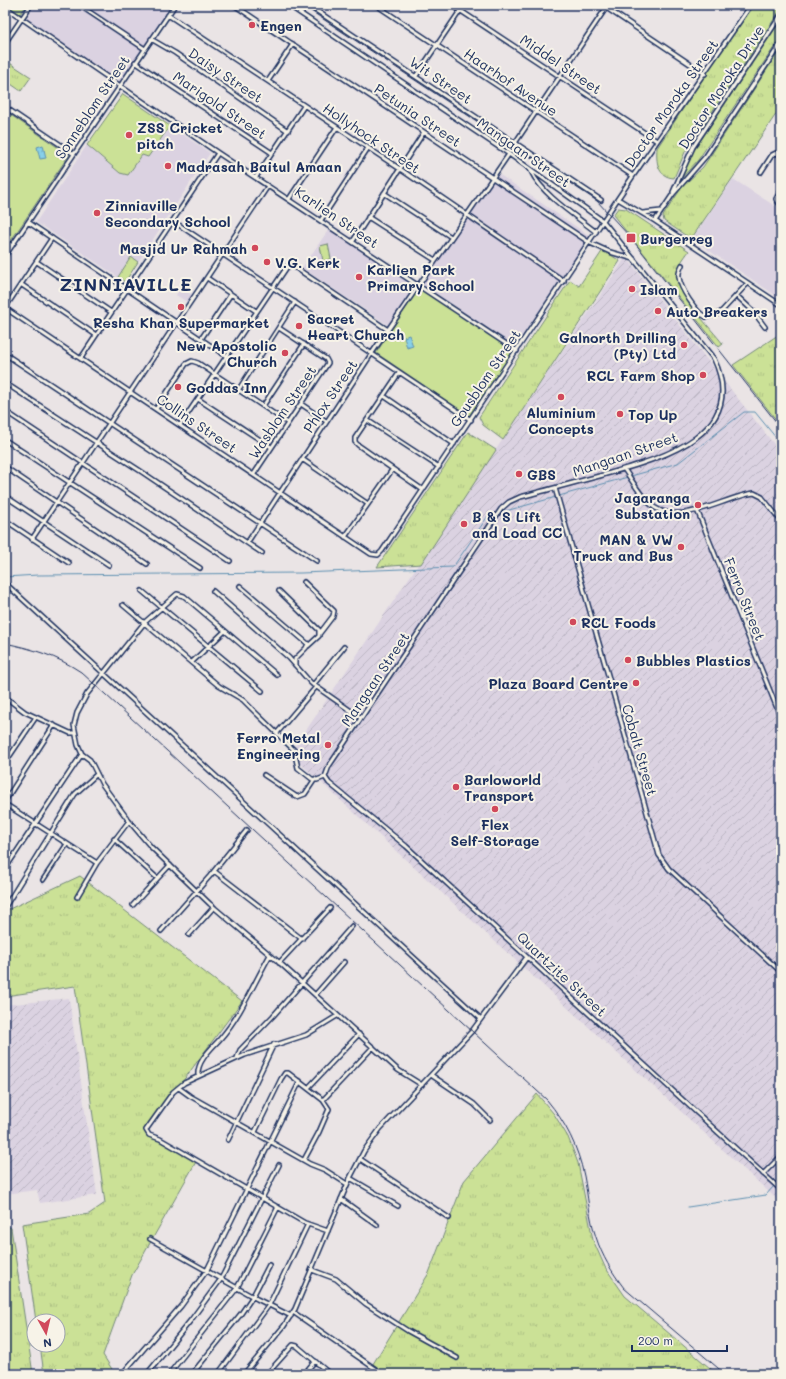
<svg xmlns="http://www.w3.org/2000/svg" width="786" height="1379" font-family="Mali,sans-serif">
<defs>
<pattern id="industrial-furrows" width="10" height="10" patternUnits="userSpaceOnUse"><rect width="10" height="10" fill="#dbd2e1"/><path d="M-1 1l2-2M0 10L10 0M9 11l2-2" fill="none" stroke="#bbb5c3"/></pattern>
<pattern id="grass-tufts" width="24" height="20" patternUnits="userSpaceOnUse"><rect width="24" height="20" fill="#cbe196"/><path d="M3 7l-1-3M5 7V3M7 7l1-3M15 17l-1-3M17 17v-4M19 17l1-3" fill="none" stroke="#aec184"/></pattern>
<pattern id="water-ripples" width="26" height="14" patternUnits="userSpaceOnUse"><rect width="26" height="14" fill="#87cfe8"/><path d="M2 4q2-2 4 0t4 0M15 11q2-2 4 0t4 0" fill="none" stroke="#74b2c9"/></pattern>
</defs>
<rect width="100%" height="100%" fill="#eae4e5"/>
<filter id="ink" filterUnits="userSpaceOnUse"><feTurbulence type="fractalNoise" baseFrequency=".025" numOctaves="2"/><feDisplacementMap in="SourceGraphic" scale="8" xChannelSelector="R" yChannelSelector="G"/><feConvolveMatrix kernelMatrix="1 2 1 2 8 2 1 2 1" color-interpolation-filters="sRGB"/></filter>
<g filter="url(#ink)">
<path fill="#dbd2e1" d="M35,5h136l-51,77 -94,-64z
M170,126l40,27 -72,109 -7,-4 -13,19 -82,-55 51,-77 33,28 22,-18 6,2z
M497,173l93,63 -75,110 -93,-62z
M733,179l48,31v89l-89,-60z
M329,229l86,57 -27,39 -86,-57z
M180,288l12,7 -5,7 -11,-7z"/>
<path fill="url(#industrial-furrows)" d="M626,257l155,196v750l-491,-449z
M69,998l28,197 -57,8 -3,-13 -32,4v-189z"/>
<path fill="url(#grass-tufts)" stroke="#73887a" d="M6,5h21l-7,9z
M752,5h29v4l-96,143 -11,26c-17,-1 -18,-17 -17,-30z
M781,20v17l-83,123 -18,20 11,-25z
M781,48v59l-90,132 -27,-18 -1,-5 19,-29 21,-20z
M5,60l26,17 -10,14 -13,-9 -3,4z
M618,208l8,1 63,42c-5,7 -11,14 -12,23 -2,19 34,54 46,70l-4,3 -106,-132z
M603,250l17,11 -117,179 -20,-15 -4,-8 91,-137 9,6z
M781,333v93l-48,-61z
M468,432l28,18 -75,114 -44,3z
M80,876l162,125 -96,130 51,29 -65,115 -29,80 12,19h-71l-4,-29h18v-24h-22l-14,-97 67,-10 16,-11 -30,-217 -70,10v-85z
M537,1094l17,20 14,23 10,26 15,77 12,27 20,29 92,78h-347l-2,-2 61,-99 35,-92z
M5,1225l6,3 22,146h-28z"/>
<path fill="#cbe196" stroke="#73887a" d="M123,94l47,32 -22,31 -6,-2 -14,20 -8,-2 -33,-28z
M5,111l64,44 -59,87 -5,-3z
M328,244l3,15 -8,2 -3,-15z
M131,257l7,5 -13,20 -7,-5z
M419,288l94,63 -44,65 -93,-63z"/>
<path fill="url(#water-ripples)" stroke="#5c8fb1" d="M43,145l3,13 -6,1 -3,-12z
M409,335l4,11 -6,2 -3,-11z"/>
<g fill="none" stroke-linecap="round" stroke-linejoin="round">
<path stroke="#5c8fb1" stroke-width="1" d="M631,476l47,-13 66,-51h11l26,32
M559,496l69,-19
M502,512l54,-15
M5,577l33,-2 263,-2 152,-6 35,-51 6,-2
M776,1183l5,-5
M688,1207l78,-12 8,-9"/>
<defs>
<path id="minor" d="M79,5l66,44
M234,5l356,238 20,9 24,7
M288,5l221,149 94,67 111,138c36,77 -56,100 -111,116 -27,7 -55,15 -83,22l-11,5 -8,7 -172,257 -4,11
M308,5l293,195
M376,5l257,171
M452,5l205,136
M602,5l103,69
M5,7l213,146 299,198
M316,10l4,-5
M168,15l232,154 164,112
M151,39l24,14 113,78
M5,43l26,-38
M135,62l137,91
M416,76l48,-71
M268,81l25,-37
M5,107l69,47
M515,143l93,-138
M531,171c11,24 45,45 65,61
M761,172l11,-17 4,-2 5,2
M256,177l48,-71
M781,190l-5,9 5,7
M673,192l20,-45 88,-132
M384,193l67,44
M289,199l48,-72
M618,199l37,22 126,84
M643,213l18,-2
M368,217l67,43
M321,220l47,-72
M173,221l298,199
M655,221l18,-27 33,-38 75,-113
M28,222l198,134
M5,241l7,5
M353,241l71,-109
M5,256l170,-251
M37,262l74,50
M682,265c-2,4 -4,8 -3,12 1,11 17,36 27,40l14,-4 28,-30
M207,278l49,33
M22,285l74,50
M737,296l16,15 12,16
M5,308l366,246 7,1 4,-4 251,-375 118,-171
M5,308l47,-70
M201,339l30,-45
M5,354l312,207
M81,358l137,-205
M399,373l-44,65v4l3,3 65,45
M5,383l137,89 120,81
M239,389l56,-87
M384,396l70,48
M198,399l73,48
M301,404l25,17
M263,406l41,-62
M156,409l30,-45 6,-3 6,2 90,60
M5,411l225,150
M367,420l72,47
M180,425l107,-158 6,-1 95,64
M5,440l195,128
M302,459l66,45
M5,467l142,97
M624,469c8,11 15,25 25,34 27,27 74,-6 105,-10l8,4 19,24
M254,474l74,-111 -2,-4 -47,-31
M555,488l104,367 10,14 112,103
M5,496l104,69
M697,510l84,208
M5,520l64,43
M345,537l47,-67
M32,539l236,-353
M247,543l125,-190 137,-199
M304,582l30,29 -1,5 -13,17
M5,583l476,436
M240,586l68,58 -2,4 -11,11v6
M142,591l120,100
M213,591l76,67 22,25 50,35
M279,591l40,39v6l-11,10
M123,605l96,81 24,14 11,11 40,39 4,18 14,11 5,1 8,-3
M192,662l33,-31
M277,675l-93,-79 -7,-2 -32,28 -58,72 -10,19 -3,12 4,20 4,9 8,6 12,24 27,37 22,26 59,57 71,60 117,106 24,15
M313,685l31,-38
M5,697l20,15 45,21h5
M277,733l39,-46
M5,763l31,-46
M264,775l33,22 8,-3 10,-15
M325,777l4,6 77,63 375,344
M5,801l49,-76
M5,804l92,59
M114,839l43,39
M5,869l77,-115
M214,871l88,68
M43,880l24,-36
M77,897l20,-34 32,-42
M133,905l37,-40
M5,907l70,-113 22,-20
M161,931l49,-55 37,-46
M189,935l25,-28
M279,963l51,-55
M315,995l29,-33
M237,1058l3,-8 33,-34 79,-90
M198,1075c-1,-14 13,-26 22,-36 21,-24 34,-56 50,-84
M431,1075l43,29 16,16
M179,1088l11,8 120,68 15,6 22,14
M308,1088l51,-54
M323,1100l50,-53
M255,1132l26,-53 4,-6h3l35,27 6,9 -10,23 -15,28
M228,1140l46,-96
M360,1159l89,59
M763,1174l18,-18
M350,1178l48,28
M341,1199l36,26
M328,1231l-23,-8 -145,-84 -11,-4 -3,-5 27,-38 11,-9 61,-28 61,-20 31,-19
M150,1239l107,60 34,17
M312,1270l24,9 30,25 42,27 49,27
M293,1312l84,58
M122,1374l59,-68 26,-36 93,-189
M147,1374l44,-54 30,-41 58,-114
M169,1374l68,-86 41,-81
M192,1374l48,-59 13,-19 16,-31
M218,1374l51,-69 39,-81
M244,1374l40,-48 11,-17 55,-131 14,-27 16,-22 92,-98 55,-74
M267,1374l26,-29 4,1 33,28
M304,1374l11,-13"/>
</defs>
<use href="#minor" stroke="#1b2f5e" stroke-width="6"/>
<use href="#minor" stroke="#f7f3e8" stroke-width="3"/>
<path stroke="#1b2f5e" stroke-width="1" d="M302,5l295,196 34,37 150,190
M5,643c28,6 52,13 76,29l466,428c19,23 31,47 37,76 4,20 5,41 12,61 6,19 16,35 28,51l101,86"/>
</g>
</g>
<g fill="#d1495b" stroke="#f7f3e8" stroke-width="1.5">
<circle cx="252" cy="25" r="4"/>
<circle cx="129" cy="135" r="4"/>
<circle cx="168" cy="166" r="4"/>
<circle cx="97" cy="213" r="4"/>
<rect x="626" y="233" width="10" height="10" rx="2"/>
<circle cx="255" cy="248" r="4"/>
<circle cx="267" cy="262" r="4"/>
<circle cx="359" cy="277" r="4"/>
<circle cx="632" cy="289" r="4"/>
<circle cx="181" cy="307" r="4"/>
<circle cx="658" cy="311" r="4"/>
<circle cx="299" cy="326" r="4"/>
<circle cx="684" cy="345" r="4"/>
<circle cx="285" cy="353" r="4"/>
<circle cx="703" cy="375" r="4"/>
<circle cx="178" cy="387" r="4"/>
<circle cx="561" cy="397" r="4"/>
<circle cx="620" cy="414" r="4"/>
<circle cx="519" cy="474" r="4"/>
<circle cx="698" cy="505" r="4"/>
<circle cx="464" cy="524" r="4"/>
<circle cx="681" cy="547" r="4"/>
<circle cx="573" cy="622" r="4"/>
<circle cx="628" cy="660" r="4"/>
<circle cx="636" cy="683" r="4"/>
<circle cx="328" cy="745" r="4"/>
<circle cx="456" cy="787" r="4"/>
<circle cx="495" cy="809" r="4"/>
</g>
<g text-anchor="middle" dominant-baseline="central" stroke-width="4" stroke-linejoin="round" paint-order="stroke">
<g font-size="14" font-weight="bold" fill="#1b2f5e" stroke="#f7f3e8" text-anchor="start">
<text x="260" y="25">Engen</text>
<text x="137" y="127">ZSS Cricket<tspan x="137" dy="16">pitch</tspan></text>
<text x="176" y="166">Madrasah Baitul Amaan</text>
<text x="105" y="205">Zinniaville<tspan x="105" dy="16">Secondary School</tspan></text>
<text x="640" y="238">Burgerreg</text>
<text x="247" y="248" text-anchor="end">Masjid Ur Rahmah</text>
<text x="275" y="262">V.G. Kerk</text>
<text x="367" y="269">Karlien Park<tspan x="367" dy="16">Primary School</tspan></text>
<text x="640" y="289">Islam</text>
<text x="666" y="311">Auto Breakers</text>
<text x="307" y="318">Sacret<tspan x="307" dy="16">Heart Church</tspan></text>
<text x="181" y="322" text-anchor="middle">Resha Khan Supermarket</text>
<text x="676" y="337" text-anchor="end">Galnorth Drilling<tspan x="676" dy="16">(Pty) Ltd</tspan></text>
<text x="277" y="345" text-anchor="end">New Apostolic<tspan x="277" dy="16">Church</tspan></text>
<text x="695" y="375" text-anchor="end">RCL Farm Shop</text>
<text x="186" y="387">Goddas Inn</text>
<text x="561" y="412" text-anchor="middle">Aluminium<tspan x="561" dy="16">Concepts</tspan></text>
<text x="628" y="414">Top Up</text>
<text x="527" y="474">GBS</text>
<text x="690" y="497" text-anchor="end">Jagaranga<tspan x="690" dy="16">Substation</tspan></text>
<text x="472" y="516">B &amp; S Lift<tspan x="472" dy="16">and Load CC</tspan></text>
<text x="673" y="539" text-anchor="end">MAN &amp; VW<tspan x="673" dy="16">Truck and Bus</tspan></text>
<text x="581" y="622">RCL Foods</text>
<text x="636" y="660">Bubbles Plastics</text>
<text x="628" y="683" text-anchor="end">Plaza Board Centre</text>
<text x="320" y="737" text-anchor="end">Ferro Metal<tspan x="320" dy="16">Engineering</tspan></text>
<text x="464" y="779">Barloworld<tspan x="464" dy="16">Transport</tspan></text>
<text x="495" y="824" text-anchor="middle">Flex<tspan x="495" dy="16">Self-Storage</tspan></text>
</g>
<g font-size="14" fill="#1b2f5e" stroke="#f7f3e8">
<text transform="translate(561 64) rotate(34)">Middel Street</text>
<text transform="translate(226 75) rotate(34)">Daisy Street</text>
<text transform="translate(441 80) rotate(34)">Wit Street</text>
<text transform="translate(511 82) rotate(34)">Haarhof Avenue</text>
<text transform="translate(721 87) rotate(-57)">Doctor Moroka Drive</text>
<text transform="translate(671 103) rotate(-55)">Doctor Moroka Street</text>
<text transform="translate(220 105) rotate(34)">Marigold Street</text>
<text transform="translate(92 107) rotate(-56)">Sonneblom Street</text>
<text transform="translate(418 115) rotate(34)">Petunia Street</text>
<text transform="translate(372 138) rotate(34)">Hollyhock Street</text>
<text transform="translate(524 152) rotate(35)">Mangaan Street</text>
<text transform="translate(337 217) rotate(34)">Karlien Street</text>
<text transform="translate(485 378) rotate(-56)">Gousblom Street</text>
<text transform="translate(330 396) rotate(-56)">Phlox Street</text>
<text transform="translate(282 412) rotate(-56)">Wasblom Street</text>
<text transform="translate(197 423) rotate(34)">Collins Street</text>
<text transform="translate(625 454) rotate(-19)">Mangaan Street</text>
<text transform="translate(745 599) rotate(68)">Ferro Street</text>
<text transform="translate(375 679) rotate(-56)">Mangaan Street</text>
<text transform="translate(640 750) rotate(74)">Cobalt Street</text>
<text transform="translate(562 974) rotate(43)">Quartzite Street</text>
</g>
<g font-size="18" font-weight="bold" letter-spacing="1" fill="#1b2f5e" stroke="#f7f3e8">
<text x="126" y="284">ZINNIAVILLE</text>
</g>
</g>
<rect width="786" height="1379" fill="none" stroke="#f7f3e8" stroke-width="20"/>
<rect x="10" y="10" width="766" height="1359" fill="none" stroke="#1b2f5e" stroke-width="1.5" filter="url(#ink)"/>
<g transform="translate(46 1333) rotate(172)"><circle r="19" fill="#f7f3e8" stroke="#9fa5b1"/>
<path d="M0-3L7 15L0 10L-7 15Z" fill="#d1495b"/>
<text y="-6" font-size="11" font-weight="bold" text-anchor="middle" fill="#1b2f5e">N</text>
</g>
<path d="M632 1345v6h95v-6" fill="none" stroke="#1b2f5e" stroke-width="2"/>
<text x="638" y="1345" font-size="12" fill="#1b2f5e" stroke="#f7f3e8" stroke-width="3" paint-order="stroke">200 m</text>
</svg>
